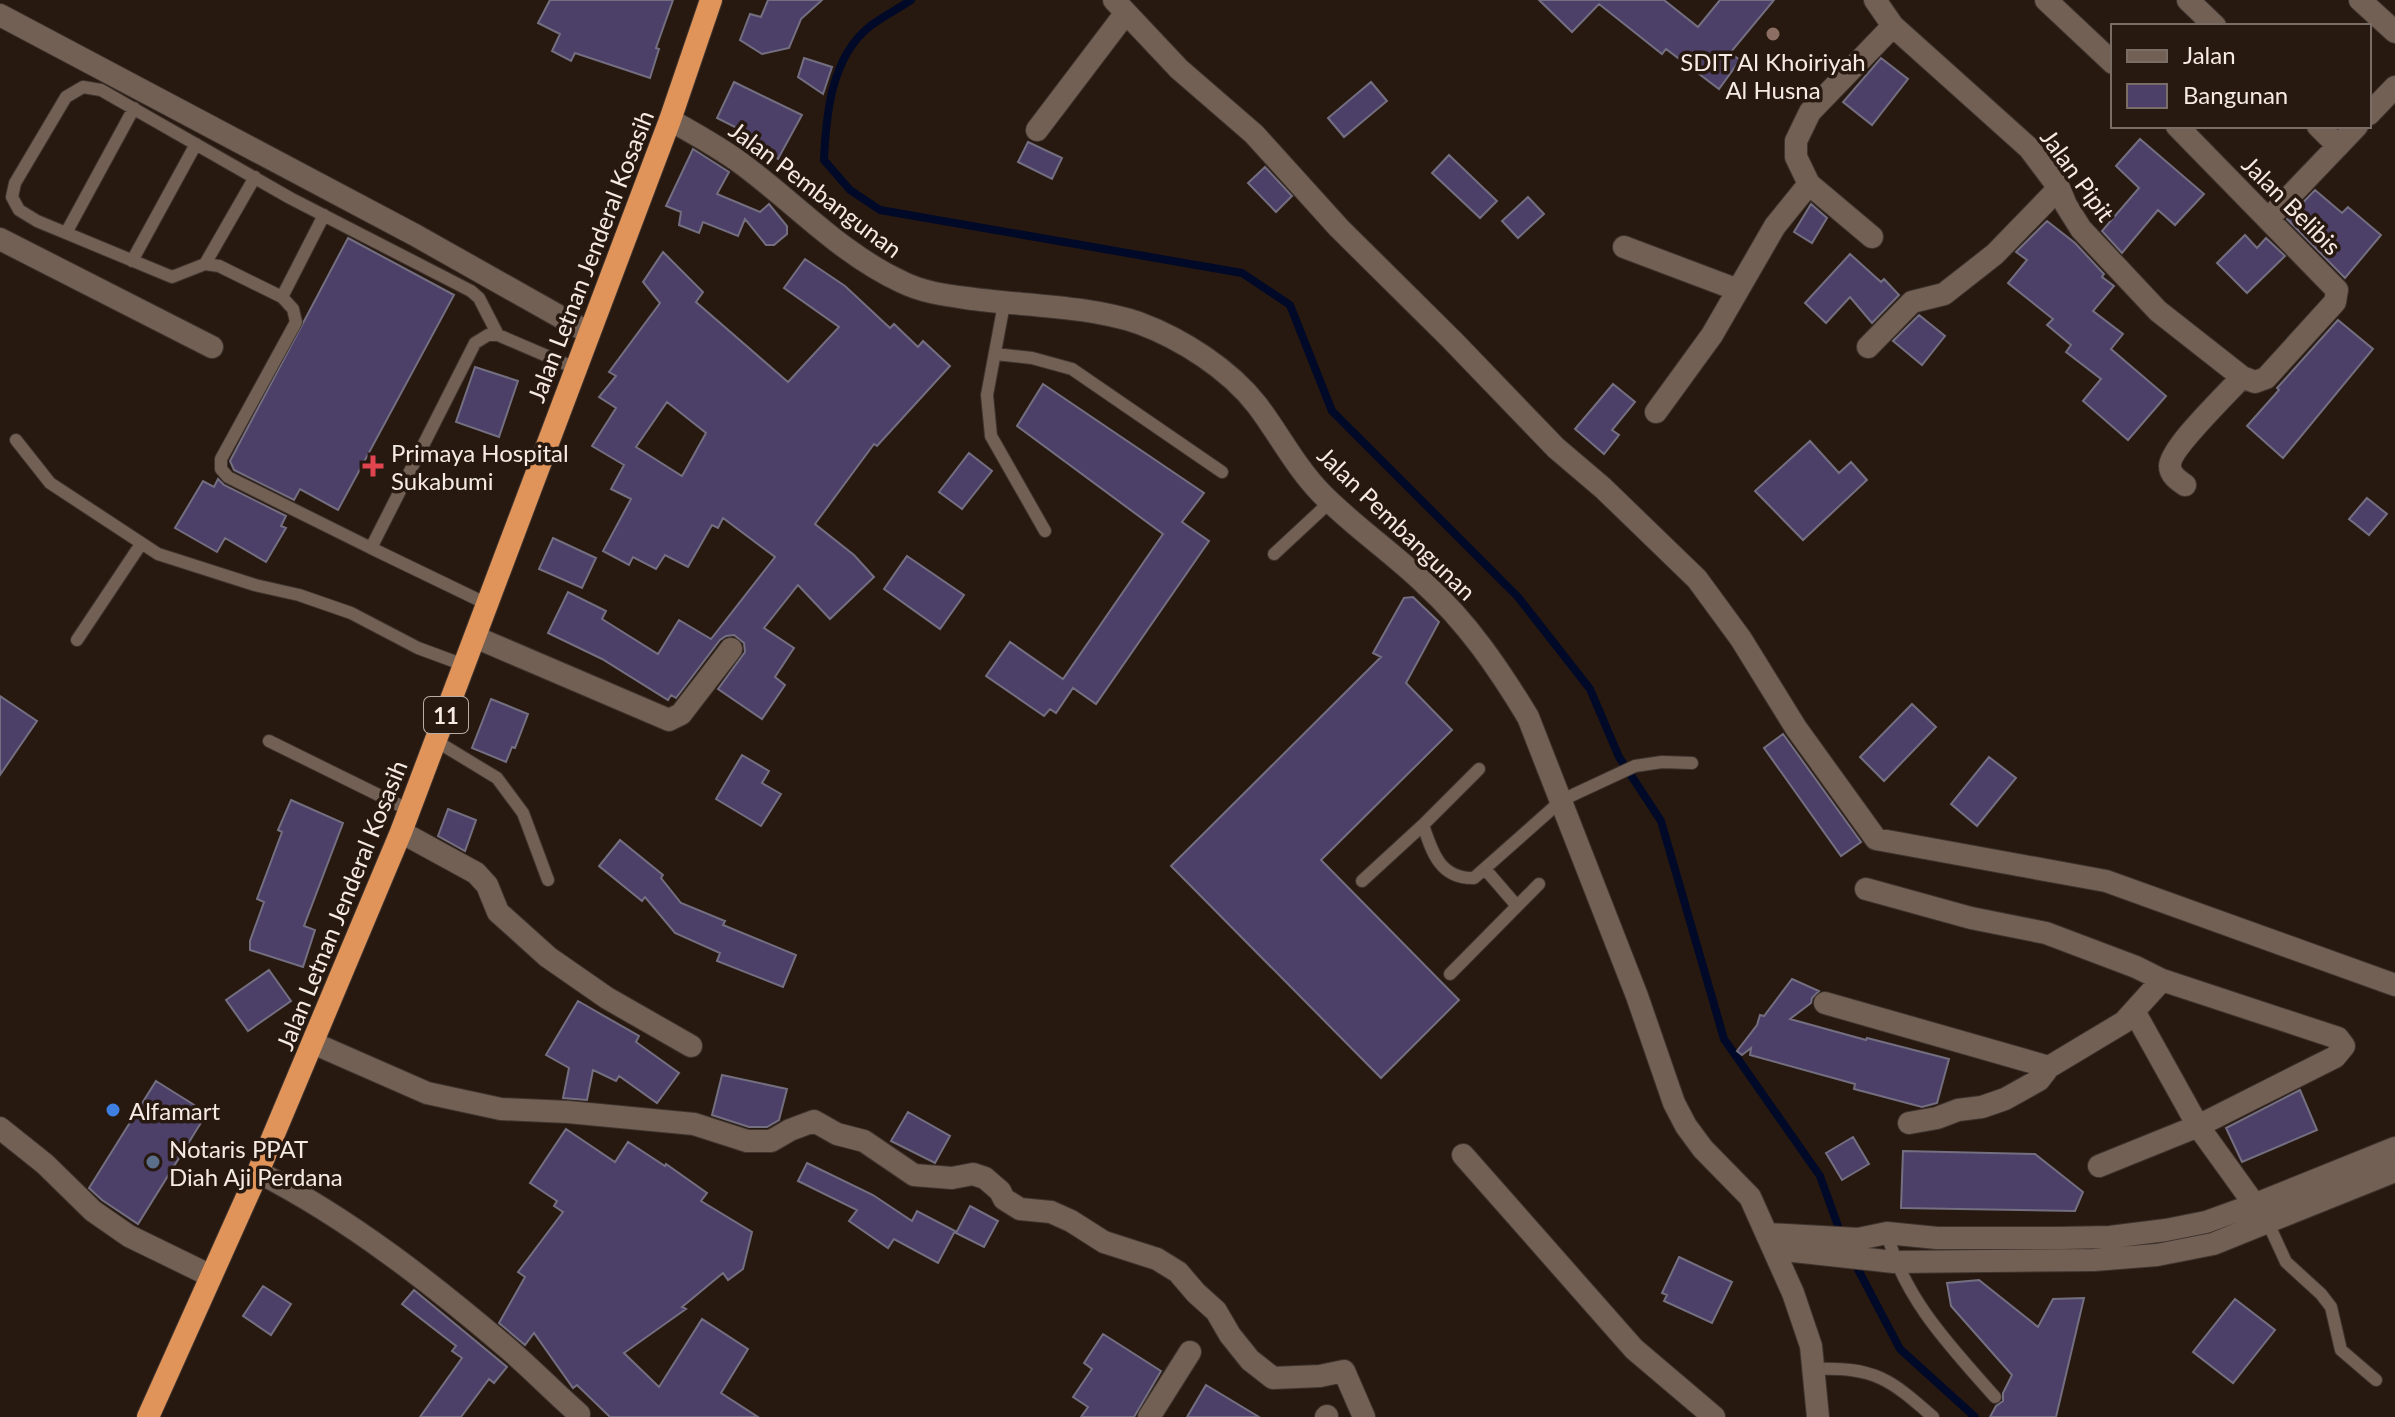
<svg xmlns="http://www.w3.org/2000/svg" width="2395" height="1417" font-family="Lato,sans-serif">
<rect width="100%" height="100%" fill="#281910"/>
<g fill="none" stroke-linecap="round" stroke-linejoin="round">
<path stroke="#000927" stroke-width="8" d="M911,0c-13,9 -29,17 -42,27 -38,31 -43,88 -45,133l26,30 30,20 362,63 48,32 42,106 186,186 72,92 29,68 42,64 63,218 96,137 22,61
M1853,1260l47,89 75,68"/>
</g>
<path fill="#4c4068" stroke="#736f81" stroke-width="2" fill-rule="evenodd" d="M550,0h123l-17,48 3,1 -9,29 -75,-25 -4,8 -19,-10 8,-17 -22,-11z
M768,0h54l-21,19 -12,29 -27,6 -22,-14 10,-26 11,3z
M1539,0h125l34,27 22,-27h54l-44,53 10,7 -21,29 -53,-40 -4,5 -63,-50 -27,28z
M804,58l28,9 -9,27 -25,-17z
M1881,58l27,21 -36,46 -29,-23z
M734,82l68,33 -24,44 -33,-18 4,-7 -32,-16z
M1371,82l16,19 -43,36 -16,-19z
M2140,139l64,55 -29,31 -17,-15 -36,43 -20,-22 37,-43 -23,-22z
M1028,142l34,16 -10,21 -34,-17z
M693,149l36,23 -12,22 43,18 9,-8 18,22v8l-13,11h-8l-21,-26 -7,17 -35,-14 -4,11 -20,-8 2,-13 -15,-6z
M1449,155l48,46 -17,17 -48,-45z
M1265,167l27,29 -16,16 -28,-29z
M2315,190l27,23 6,-6 33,28 -36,43 -58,-59z
M1528,197l16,17 -26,24 -16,-17z
M1811,204l16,14 -15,25 -18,-11z
M2047,221l28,22 29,31 -2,3 12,9 -21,25 30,23 -12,15 55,47 -38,44 -45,-39 18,-22 -35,-27 5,-7 -24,-20 6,-6 -45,-36 19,-23 -11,-8z
M2245,235l12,13 9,-10 19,18 -38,37 -30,-30z
M348,238l106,57 -116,215 -38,-21 -6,11 -60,-30 -4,-9z
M663,252l40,40 -7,10 92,80 51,-55 -55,-39 21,-29 40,27 45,42 4,-4 24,23 5,-6 27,25 -73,80 -3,-2 -59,80 39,31 20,22 -44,42 -32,-34 -34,43 30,20 -19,29 10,8 -23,34 -44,-30 27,-37 -1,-9 -10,-8 -8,1 -6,4 -44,58 -5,-3 -3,5 -66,-41 -54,-26 20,-41 38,19 -4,8 56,35 21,-34 32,19 64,-82 -52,-39 -5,10 -6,-3 -24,42 -23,-12 -9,14 -23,-12 -4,8 -26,-14 28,-52 -20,-10 13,-24 -32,-19 24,-38 -17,-11 17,-21 -7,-4 51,-69 -17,-21zM667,402l39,31 -24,43 -46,-29z
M1850,254l31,28 3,-3 15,16 -27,28 -22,-26 -24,26 -21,-20z
M1919,315l26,21 -23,29 -29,-24z
M2338,320l35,29 -90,109 -36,-32 32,-36 -2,-2z
M475,367l43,14 -19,56 -43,-15z
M1043,384l161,109 -22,29 27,19 -113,163 -23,-16 -17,25 -6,-4 -6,7 -58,-40 24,-34 53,37 100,-145 -146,-108z
M1613,384l22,18 -23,28 7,5 -15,19 -29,-25z
M1810,441l29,32 12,-11 16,18 -64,60 -48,-49z
M969,453l23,18 -30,38 -23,-17z
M218,479l6,6 62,31 -5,10 5,2 -20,34 -41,-24 -8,14 -42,-24 28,-47 11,6z
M2367,498l20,16 -18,21 -20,-16z
M553,538l43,20 -14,30 -43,-19z
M907,556l57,39 -24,34 -56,-40z
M1413,597l26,25 -33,61 46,47 -131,130 138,140 -78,78 -210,-212 210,-209 -8,-4 31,-55z
M0,696l37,25 -37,54z
M491,699l37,15 -13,34 -3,-1 -6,15 -34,-14z
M1912,704l24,23 -52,54 -24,-24z
M1783,734l78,108 -20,14 -77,-108z
M742,755l27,16 -7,12 19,11 -20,32 -45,-27z
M1989,757l27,21 -39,48 -26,-22z
M291,800l52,23 -39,103 11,4 -12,37 -53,-17v-9l14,-39 -7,-3 25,-67 -4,-2z
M448,809l28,11 -11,31 -27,-15z
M620,840l43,35 -2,3 20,25 44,18 -2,4 73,30 -13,32 -66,-26 3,-8 -45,-20 -30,-36 -3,4 -43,-35z
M269,970l22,31 -43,30 -22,-31z
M1792,979l27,12 -7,7 -1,5 -21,16 76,21 1,-2 82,21 -12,44 -15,4 -68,-18 1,-5 -105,-29 1,-7 -9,7 -5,-4 20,-26 3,-10 4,1z
M578,1001l61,35 -3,6 43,31 -22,30 -38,-27 -3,5 -23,-11 -6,30 -24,-2 6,-30 -23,-13z
M722,1075l65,14 -8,31 -12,7h-18l-37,-12z
M156,1081l51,32 -69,111 -36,-24 -13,-12z
M2300,1090l17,40 -75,32 -16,-34z
M908,1112l42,24 -15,27 -44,-22z
M566,1129l49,33 13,-20 37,24 1,-2 41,29 -6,8 51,31 -9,37 -15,11 -5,-7 -41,34 4,2 -62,44 35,34 43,-68 46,30 -27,44 37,24h-148l-33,-32 -4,3 -39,-55 -9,12 -26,-22 26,-46 -7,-5 45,-60 -9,-6 3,-5 -27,-18z
M1853,1137l16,27 -27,16 -16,-27z
M1903,1151l132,3 48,38 -8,19 -174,-3z
M807,1163l66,32 39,26 5,-10 38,20 -17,32 -44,-24 -6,9 -39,-27 8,-11 -59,-29z
M970,1206l28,15 -14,26 -28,-14z
M1679,1257l53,25 -20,41 -48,-22 3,-6 -5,-2z
M1979,1280l59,47 15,-28 31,-1 -28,119h-66l6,-11 7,-5v-8l9,-18 -61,-69 -4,-23z
M263,1286l28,18 -20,31 -28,-19z
M414,1290l93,77 -13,16 -5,-4 -28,38h-41l42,-59 -10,-7 4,-5 -54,-42z
M2235,1299l40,31 -42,53 -40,-31z
M1103,1334l58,37 -27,46h-53l7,-10 -15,-10 19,-28 -8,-6z
M1206,1385l53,32h-72z"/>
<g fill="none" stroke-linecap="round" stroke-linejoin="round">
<defs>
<path id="service" d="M66,233l68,-125
M132,261l64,-117
M205,264l50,-87
M282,297l42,-82
M1004,304l-17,91 4,41 54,95
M996,354l36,4 40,11 150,103
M16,440l34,43 108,71 97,31 44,10 52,18 67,35 46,17
M371,548l-143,-71 -7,-8v-10l75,-137 -3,-13 -11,-12 -63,-31 -14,-2 -33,13 -135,-56 -18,-11 -7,-13 3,-14 51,-86 17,-10 18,3 189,108 181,93 8,7 19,37
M1274,554l56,-52
M487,604l-116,-56 104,-205 13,-8h10l77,33
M77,640l64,-96
M269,741l140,69
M436,741l61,37 26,35 25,67
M1479,769l-56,56c9,27 17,54 51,53l88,-78 73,-34 27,-4 30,1
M1485,869l32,37
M1362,881l61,-56
M1450,974l89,-90
M2268,1223l18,39 35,32 10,13 10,43 35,30
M1887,1233c17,66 64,114 108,164
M1815,1369c60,-2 75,10 118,48"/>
<path id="minor" d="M1114,0l65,69 75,65 85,94 113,112 104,108 47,40 94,91 44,60 55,89 80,111 230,42 289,104
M1875,0l18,26 136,122 30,40 7,17 15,24 77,82 84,66 13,5 11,-4 69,-76 2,-12 -160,-164
M2046,0l67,63
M2188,0l27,26
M2360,0l35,32
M0,15l415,220 174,98
M2369,114l26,-27
M2318,126l20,20
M1037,130l88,-116
M2269,218l88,-92
M1872,237l-63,-53 -13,-27v-16l14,-29 83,-86
M0,239l212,108
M1624,247l114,43
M1868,347l44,-45 32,-8 51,-40 64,-66
M1656,412l56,-77 63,-109 34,-42
M2185,485c-7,-5 -15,-10 -15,-19 -1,-17 58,-73 72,-89
M475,637l194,83 12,-6 50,-65
M401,832l75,41 11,12 11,27 50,45 59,41 84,48
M1866,889l105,29 75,15 90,34 26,13 176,58 6,8 -9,11 -137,69 -99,40
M1825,1003l224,64 75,-45 38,-42
M2134,1011l64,115 67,93
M313,1043l114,50 74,16 67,3 126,12 53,17h24l19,-11 24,-9 23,13 27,7 50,34 38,3 21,-4 12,4 15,13 4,8 16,10 31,3 20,9 33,21 53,17 21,13 18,21 20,18 14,24 20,25 23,18 47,-2 24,-5 20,46
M1909,1123l28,-5 21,-8 24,-3 23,-8 34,-19 10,-13
M0,1128l45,36 48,47 36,25 82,40
M1463,1155l171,194 80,68
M258,1172c92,47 176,113 254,180 23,20 44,42 67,62
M1149,1417l41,-65
M1326,1417l1,-1"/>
<path id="tertiary" d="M670,120c25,14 49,27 72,44 53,39 99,90 160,118 20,10 42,13 64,16 56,8 119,7 173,25 43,16 90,46 118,82 22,29 38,61 64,88 32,33 71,59 104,91 42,38 74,85 103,133l109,279 37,107 12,23 17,23 47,48 43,96 18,53 7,71
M1768,1234l90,5 29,-6 50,5h122l51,-1 56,-7 40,-8 50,-18 139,-56
M1784,1250l110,12 200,-2 63,-5 56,-11 182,-73"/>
<path id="trunk" d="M148,1417l110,-245 143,-340 269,-712 41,-120"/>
</defs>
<use href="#service" stroke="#3e332e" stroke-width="14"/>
<use href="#minor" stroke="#3e332e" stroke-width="24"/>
<use href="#tertiary" stroke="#3e332e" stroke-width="24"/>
<use href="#trunk" stroke="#3e332e" stroke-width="24"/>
<use href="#service" stroke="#726054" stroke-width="12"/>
<use href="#minor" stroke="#726054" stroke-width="22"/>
<use href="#tertiary" stroke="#726054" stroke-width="22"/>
<use href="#trunk" stroke="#e0945a" stroke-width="22"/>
</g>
<circle fill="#8d6e63" stroke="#281910" stroke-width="3" cx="1773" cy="34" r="8"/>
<path fill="#e0444e" stroke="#281910" stroke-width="3" d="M369 454h8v8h8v8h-8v8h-8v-8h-8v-8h8z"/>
<circle fill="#3f7fe0" stroke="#281910" stroke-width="3" cx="113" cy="1110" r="8"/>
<circle fill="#5c6f8a" stroke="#281910" stroke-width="3" cx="153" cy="1162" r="8"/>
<g text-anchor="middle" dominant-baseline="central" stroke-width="7" stroke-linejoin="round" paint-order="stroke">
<rect fill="#281910" stroke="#b8aca4" stroke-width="2" x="424" y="697" width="44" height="36" rx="6"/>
<g font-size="22" font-weight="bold" fill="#f5ebe4">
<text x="446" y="715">11</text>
</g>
<g font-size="24" fill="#f5ebe4" stroke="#281910" text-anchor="start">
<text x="1773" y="61" text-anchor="middle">SDIT Al Khoiriyah<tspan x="1773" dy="28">Al Husna</tspan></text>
<text x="391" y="452">Primaya Hospital<tspan x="391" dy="28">Sukabumi</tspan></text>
<text x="129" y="1110">Alfamart</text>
<text x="169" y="1148">Notaris PPAT<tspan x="169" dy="28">Diah Aji Perdana</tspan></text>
</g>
<g font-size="24" fill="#f5ebe4" stroke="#281910">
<text transform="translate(2078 175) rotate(54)">Jalan Pipit</text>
<text transform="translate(816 189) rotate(37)">Jalan Pembangunan</text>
<text transform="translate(2292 205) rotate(45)">Jalan Belibis</text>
<text transform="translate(590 256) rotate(-69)">Jalan Letnan Jenderal Kosasih</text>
<text transform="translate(1397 523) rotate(44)">Jalan Pembangunan</text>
<text transform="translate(341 905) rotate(-68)">Jalan Letnan Jenderal Kosasih</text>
</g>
</g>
<rect x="2111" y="24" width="260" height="104" fill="#281910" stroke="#7a6d65" stroke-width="2"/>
<rect x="2127" y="50" width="40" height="12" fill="#726054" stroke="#7a6d65" stroke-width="2"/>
<text x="2183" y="64" font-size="24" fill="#f5ebe4">Jalan</text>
<rect x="2127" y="84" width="40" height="24" fill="#4c4068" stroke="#7a6d65" stroke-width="2"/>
<text x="2183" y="104" font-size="24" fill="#f5ebe4">Bangunan</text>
</svg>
